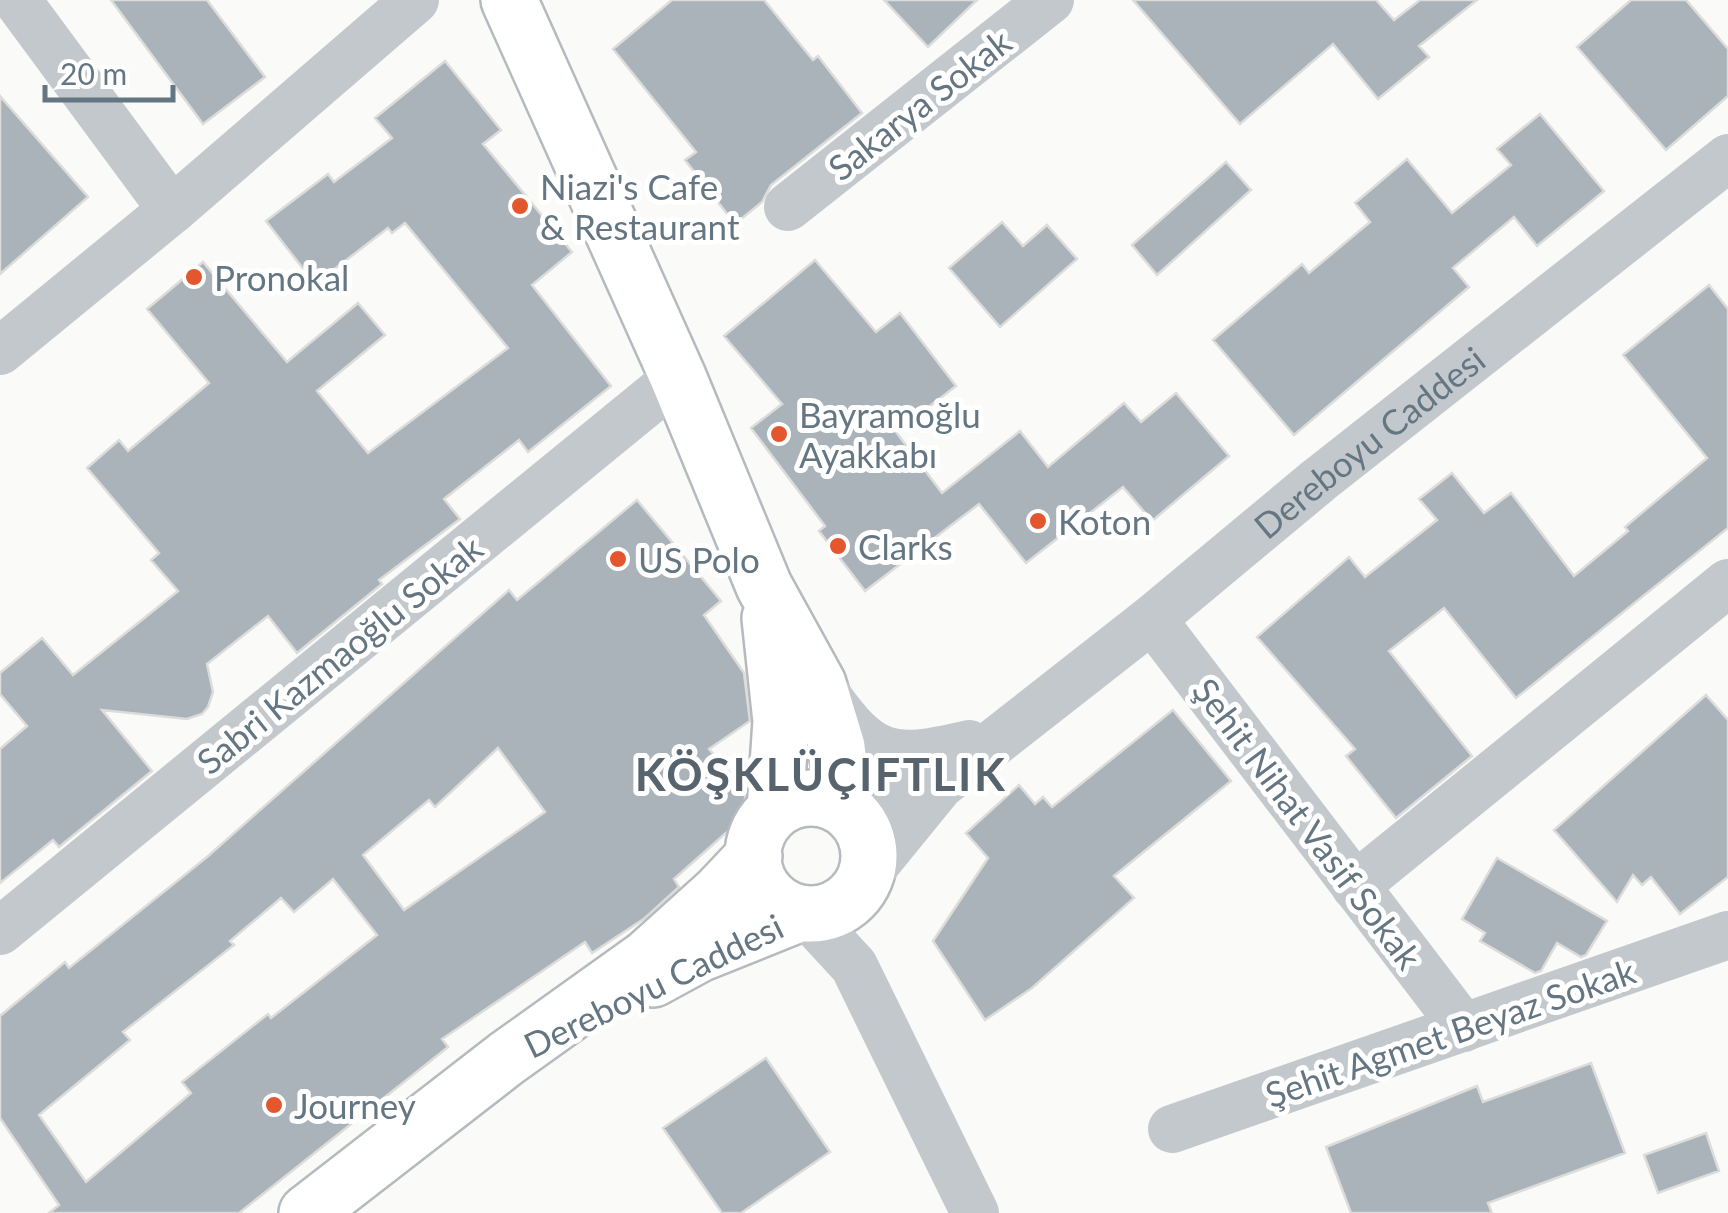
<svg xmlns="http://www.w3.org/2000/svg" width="1728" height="1213" font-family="Lato,sans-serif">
<rect width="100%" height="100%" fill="#fafaf8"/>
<path fill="#aab3b9" stroke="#dcdcda" stroke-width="2.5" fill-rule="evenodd" d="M111,0h96l58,77 -62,47z
M672,0h92l49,60 5,-4 44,57 -91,72 -9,17 -27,22 -50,-64 11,-8 -83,-103z
M884,0h93l-49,47z
M1133,0h243l18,20 26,-20h57l-58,46 10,11 -51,42 -45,-55 -93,80z
M1631,0h55l42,49v47l-62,54 -89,-103z
M445,61l56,69 -18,14 89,108 -40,33 79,101 -83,66 -9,-12 -75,59 16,20 -81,61 3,4 -85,69 -29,-37 -61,48 6,28 -5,15 -6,7 -15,5 -85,-9 50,61 -93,76 -6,-7 -53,43v-134l27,-23 -27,-32v-21l42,-35 31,37 105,-84 -27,-31 8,-7 -72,-85 32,-28 9,11 81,-68 -62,-74 56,-47 84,100 71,-59 27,32 -68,56 51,62 140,-105 -103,-125 -13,10 -4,-5 -73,56 -49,-63 62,-47 6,8 58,-44 -17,-20z
M0,96l88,101 -88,77z
M1540,114l64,77 -67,55 -23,-29 -61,51 16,19 -175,148 -81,-95 89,-76 7,9 61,-51 -15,-19 52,-44 45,54 59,-48 -14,-16z
M1226,162l25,28 -94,85 -25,-30z
M1002,222l21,24 24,-21 30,34 -77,68 -51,-59z
M815,260l61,72 24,-19 56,73 -60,46 46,61 78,-62 28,36 76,-64 17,19 35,-29 53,63 -77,65 -29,-34 -97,76 -47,-59 -114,87 -46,-60 6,-5 -74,-98 31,-24 -58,-68z
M1709,285l19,24v219l-212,170 -72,-90 -55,43 83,105 -76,62 -50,-62 9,-7 -98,-112 92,-80 16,20 72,-57 -18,-21 33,-26 32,40 27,-20 63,83 54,-45 -3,-4 82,-69 -84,-103z
M637,500l84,101 -17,14 40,58 6,48 -41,28 36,41v26l-71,63 5,8 -34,31 -53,35 -7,-11 -143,97 6,8 -209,166h-190l10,-8 -59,-87v-102l65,-54 4,6 138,-111 302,-267 8,10zM498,748l47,64 -141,98 -41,-55 66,-55 6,7zM333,879l44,56 -106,83 -3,-4 -86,68 9,11 -105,89 -47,-67 91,-75 -7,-8 111,-87 -4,-4 51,-43 13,14z
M1706,695l22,25v157l-48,37 -29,-37 -9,8 -9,-10 -16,27 -63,-72z
M1173,710l58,71 -117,95 20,22 -102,90 -47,32 -52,-79 55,-83 -22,-25 53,-48 16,19 8,-7 9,10z
M1497,858l110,63 -21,34 -5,2 -24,-14 -16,28 -6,2 -55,-32 5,-8 -23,-14z
M766,1058l64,94 -89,61h-19l-59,-85z
M1591,1063l34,90 -137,50 4,10h-141l-25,-66 151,-61 6,16z
M1706,1133l13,38 -61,22 -14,-38z"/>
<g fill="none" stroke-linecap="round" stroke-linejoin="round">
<defs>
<path id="primary" d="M509,0l169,377 86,209 54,98 19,63 7,61
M770,618l11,103 -6,89
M753 856a58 58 0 1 1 116 0a58 58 0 1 1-116 0Z
M653,979l46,-25 102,-41
M307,1213l200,-155 140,-100 72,-65 35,-37"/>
</defs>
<use href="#primary" stroke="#b5babe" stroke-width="60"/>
<g stroke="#c3c8cc" stroke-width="48">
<path d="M17,0l155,210"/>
<path d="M788,207l262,-207"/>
<path d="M0,351l172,-141 243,-210"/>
<path d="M1152,619l312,409"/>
<path d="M823,690c48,69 66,73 146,54"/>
<path d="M851,814l89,-51"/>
<path id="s1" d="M865,877l75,-92 212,-166 167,-139 409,-322"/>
<path d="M1355,886l373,-303"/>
<path d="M806,914l48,52 121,247"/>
<path d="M0,931l678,-554"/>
<path d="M1172,1129l556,-194"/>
</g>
<use href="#primary" stroke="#fff" stroke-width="55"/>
</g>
<g fill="#e4572e" stroke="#fff" stroke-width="4">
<circle cx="520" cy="206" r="10"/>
<circle cx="194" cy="277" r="10"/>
<circle cx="779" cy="434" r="10"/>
<circle cx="1038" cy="521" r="10"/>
<circle cx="838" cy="546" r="10"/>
<circle cx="618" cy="559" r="10"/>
<circle cx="274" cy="1105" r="10"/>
</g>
<g text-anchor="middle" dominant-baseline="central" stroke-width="10" stroke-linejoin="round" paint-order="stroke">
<g font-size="35" fill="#657683" stroke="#fff">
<text transform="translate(919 104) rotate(-38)">Sakarya Sokak</text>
<text stroke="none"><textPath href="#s1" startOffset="668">Dereboyu Caddesi</textPath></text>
<text transform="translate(339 654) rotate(-39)">Sabri Kazmaoğlu Sokak</text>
<text transform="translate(1308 823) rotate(53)">Şehit Nihat Vasif Sokak</text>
<text transform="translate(653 985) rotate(-26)">Dereboyu Caddesi</text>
<text transform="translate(1450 1032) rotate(-19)">Şehit Agmet Beyaz Sokak</text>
</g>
<g font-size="35" fill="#657683" stroke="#fff" text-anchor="start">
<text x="540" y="186">Niazi's Cafe<tspan x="540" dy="40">&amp; Restaurant</tspan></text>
<text x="214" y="277">Pronokal</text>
<text x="799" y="414">Bayramoğlu<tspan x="799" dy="40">Ayakkabı</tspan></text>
<text x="1058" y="521">Koton</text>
<text x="858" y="546">Clarks</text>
<text x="638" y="559">US Polo</text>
<text x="294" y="1105">Journey</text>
</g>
<g font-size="45" font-weight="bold" letter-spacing="2.5" fill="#57646e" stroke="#fff">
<text x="821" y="774">KÖŞKLÜÇIFTLIK</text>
</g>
</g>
<path d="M45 85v15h128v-15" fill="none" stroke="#657683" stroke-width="5"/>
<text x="60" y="85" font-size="30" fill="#657683" stroke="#ffffff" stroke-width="8" paint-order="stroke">20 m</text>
</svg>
